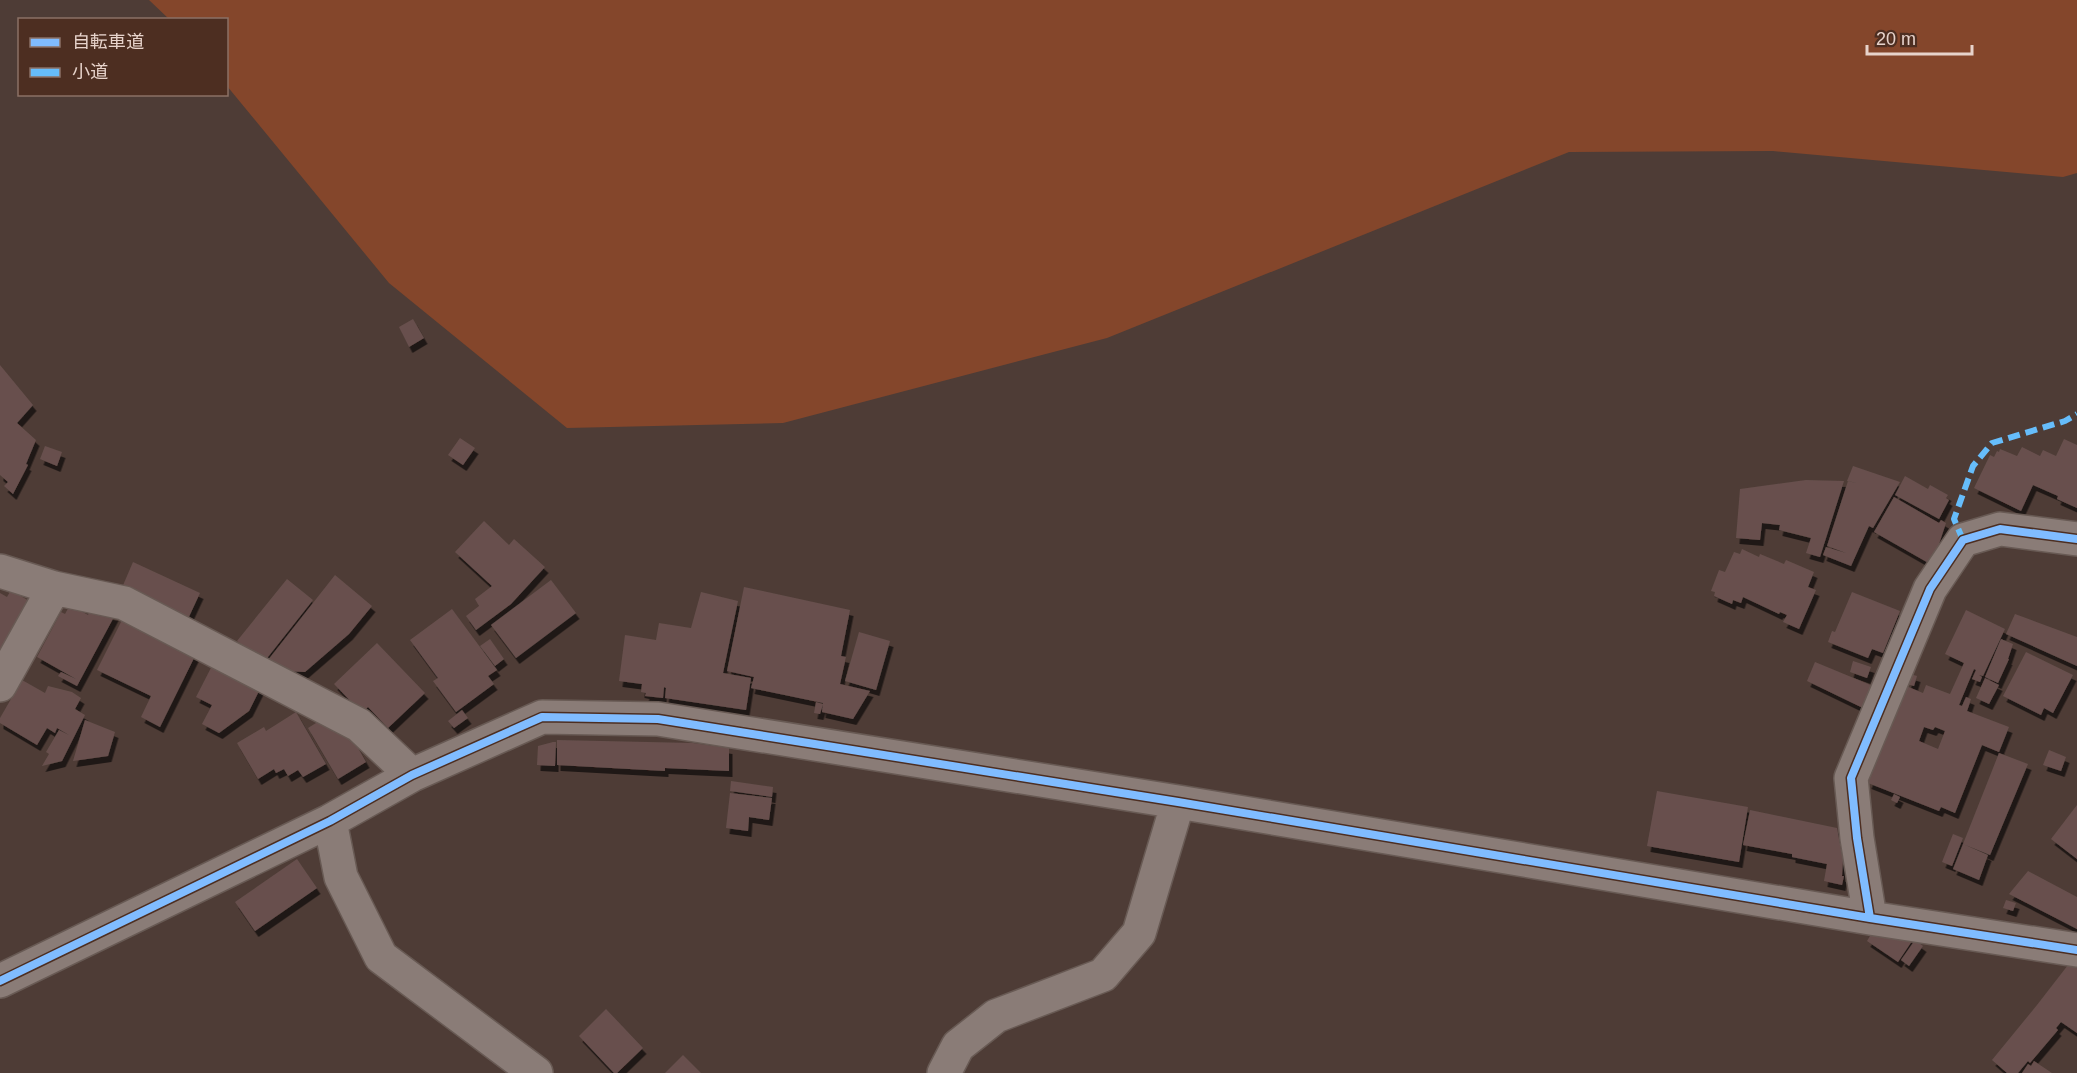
<svg xmlns="http://www.w3.org/2000/svg" width="2077" height="1073" font-family="Helvetica,'Noto Sans JP',sans-serif">
<defs>
<filter id="shadow"><feDropShadow dx="3.5" dy="6" stdDeviation="0" flood-color="#0009"/></filter>
</defs>
<rect width="100%" height="100%" fill="#4e3c36"/>
<path fill="#84462b" d="M149,0h1928v173l-14,4 -290,-26 -204,1 -462,186 -324,85 -216,5 -178,-145 -162,-197 -1,-66 -57,-1z"/>
<path fill="#67504d" fill-rule="evenodd" filter="url(#shadow)" d="M413,319l11,19 -15,9 -10,-20z
M0,365l33,40 -16,18 19,17 -10,24 2,1 -15,29 -9,-8 4,-4 -8,-7z
M460,438l15,10 -12,17 -15,-10z
M2064,439l13,6v63l-20,-9 1,-3 -25,-11 -12,26 -47,-23 16,-33 4,2 3,-6 2,1 1,-3 17,7 5,-9 18,9 3,-6 13,6z
M45,446l17,6 -5,14 -17,-7z
M1853,466l47,16 -27,46 -4,-2 -18,40 -28,-11 3,-8 20,6 -19,-7 21,-65 9,2 -10,-2z
M1905,476l23,13 2,-4 18,10 -2,3 3,2 -10,19 -44,-24z
M1806,480l38,1 -24,76 -14,-4 5,-15 -32,-8 1,-5 -18,-2 -2,17 -24,-2 4,-49z
M1894,497l45,26 2,-3 5,3 -14,42 -58,-33z
M484,521l25,24 5,-6 31,28 -34,37 -35,26 -10,-14 13,-10 -4,-7 17,-13 -37,-34z
M1742,549l17,8 1,-3 24,10 2,-4 28,12 -6,15 8,3 -17,39 -16,-7 4,-7 -7,-3 -1,2 -36,-17 -2,6 -8,-3 -1,4 -18,-8 1,-4 -4,-1 8,-21 6,2 9,-20 6,2z
M133,562l67,31 -13,28 -66,-31z
M335,575l37,31 -23,28 -44,38 -23,-1 -14,-11z
M287,579l26,21 -49,62 -27,-21z
M551,580l25,33 -60,45 -25,-33z
M744,587l106,23 -9,46 5,1 -6,27 30,7 -17,28 -31,-7 1,-9 -72,-15 3,-11 -27,-6z
M11,590l18,11 -29,50v-58l7,4z
M701,592l37,9 -15,72 28,5 -5,32 -81,-12 1,-10 -2,-1 -1,11 -18,-2 1,-3 -5,-1 1,-8 -23,-3 6,-46 31,5 3,-17 32,5z
M1852,592l48,19 -17,42 -11,-4 -4,9 -40,-16 4,-11 3,1z
M70,605l18,10 2,-5 25,5 -38,71 -19,-10 3,-4 15,7 -39,-22 24,-45 4,2z
M452,609l45,61 -9,6 6,8 -38,28 -23,-31 5,-3 -28,-38z
M1966,610l39,19 -22,47 -4,-1 3,2 -2,5 -8,-3 4,-9 -2,-1 -15,36 3,1 4,-9 5,2 -4,12 42,16 -10,25 -17,-7 -27,68 -14,-6 -2,4 -71,-28 38,-97 17,7 3,-8 24,9 14,-31 -19,-9zM1924,727l9,3 2,-3 10,4 -7,18 -19,-8z
M2015,614l62,23v29l-71,-32z
M123,618l73,36 -36,73 -19,-10 10,-21 -54,-26z
M859,632l31,9 -14,49 -31,-9z
M490,639l14,20 -9,7 -15,-20z
M2001,639l12,5 -5,15h1l-11,24 -13,-6z
M377,643l48,50 -37,35 -20,-21 -6,6 -28,-29z
M2026,652l47,23 -20,38 -9,-5 -3,7 -38,-19z
M1853,661l18,6 -4,11 -17,-6z
M214,662l47,25 -12,24 -30,22 -17,-9 10,-19 -16,-8z
M1815,662l58,24 -8,23 -58,-28z
M1910,674l7,2 -3,10 -7,-2z
M1985,678l14,7 -10,19 -13,-6z
M22,680l23,13 3,-7 24,6 9,6 -6,11 10,6 -23,46 -20,5 7,-12 -3,-2 13,-22 10,5 -12,-7 -2,5 -8,-5 -10,17 -37,-22v-5z
M816,702l7,2 -3,10 -6,-1z
M462,710l6,8 -14,10 -6,-7z
M296,712l30,52 -23,13 -5,-7 -10,6 -4,-7 -8,4 -2,-4 -16,10 -21,-36 27,-16 2,4z
M324,718l29,21 13,23 -28,17 -30,-51z
M85,720l30,12 -7,24 -35,5z
M557,740l136,3 36,5v23l-64,-3v3l-108,-6z
M553,742h3l-1,24 -18,-1 1,-19z
M2049,750l17,7 -5,14 -18,-6z
M1999,753l29,11 -38,91 -27,-11z
M731,781l42,6 -1,10 -42,-6z
M1657,791l91,16 -9,55 -92,-16z
M730,793l42,5 -3,22 -20,-3 -1,14 -22,-3z
M1894,794l6,3 -3,6 -6,-3z
M2077,805v54l-26,-20z
M1750,810l87,18 6,32 -1,16h2l-2,9 -18,-4 3,-17 -35,-7v-3l-49,-9z
M1953,834l10,4 -11,28 -10,-4z
M1963,844l25,11 -9,25 -26,-11z
M297,859l20,29 -62,43 -20,-29z
M2028,871l49,26v32l-68,-35z
M2006,900l10,3 -3,8 -10,-3z
M1873,931l41,7 -16,24 -31,-21z
M1915,940l8,6 -14,20 -8,-6z
M2068,965l9,3v65l-16,-11 -5,6 2,2 -28,33 -2,-2 -10,12h-11l-15,-13 45,-55z
M606,1009l37,39 -26,25h-3l-35,-37z
M683,1055l18,18h-36z
M2034,1061l18,12h-30l6,-9 3,2z"/>
<g fill="none" stroke-linecap="round" stroke-linejoin="round">
<defs>
<path id="minor" d="M0,571l54,17 70,15 235,122 53,50
M0,685l54,-97
M330,821l11,56 40,80 155,116
M1870,918l-13,-80 -6,-60 79,-189 33,-49 37,-11 77,10
M0,981l330,-160 82,-46 130,-58 116,2 520,83 692,116 207,32
M944,1073l14,-27 38,-30 107,-41 36,-42 39,-131"/>
</defs>
<use href="#minor" stroke="#685a54" stroke-width="36"/>
<use href="#minor" stroke="#8a7c77" stroke-width="33"/>
<path stroke="#66bdfb" stroke-width="6" stroke-dasharray="12 6" stroke-linecap="butt" d="M1963,540l-9,-21 19,-53 19,-23 73,-22 12,-7"/>
<defs>
<path id="cycleway" d="M1870,918l-13,-80 -6,-60 79,-189 33,-49 37,-11 77,10
M0,981l330,-160 82,-46 130,-58 116,2 520,83 692,116 207,32"/>
</defs>
<use href="#cycleway" stroke="#4d2e21" stroke-width="11"/>
<use href="#cycleway" stroke="#80bcff" stroke-width="8"/>
</g>
<rect x="18" y="18" width="210" height="78" fill="#4d2e21" stroke="#8b7065" stroke-width="1.5"/>
<rect x="30" y="38" width="30" height="9" fill="#80bcff" stroke="#8b7065" stroke-width="1.5"/>
<text x="72" y="48" font-size="18" fill="#e7d3cb">自転車道</text>
<rect x="30" y="68" width="30" height="9" fill="#66bdfb" stroke="#8b7065" stroke-width="1.5"/>
<text x="72" y="78" font-size="18" fill="#e7d3cb">小道</text>
<path d="M1867 45v9h105v-9" fill="none" stroke="#e7d3cb" stroke-width="3"/>
<text x="1876" y="45" font-size="18" fill="#e7d3cb" stroke="#4d2e21" stroke-width="4.5" paint-order="stroke">20 m</text>
</svg>
